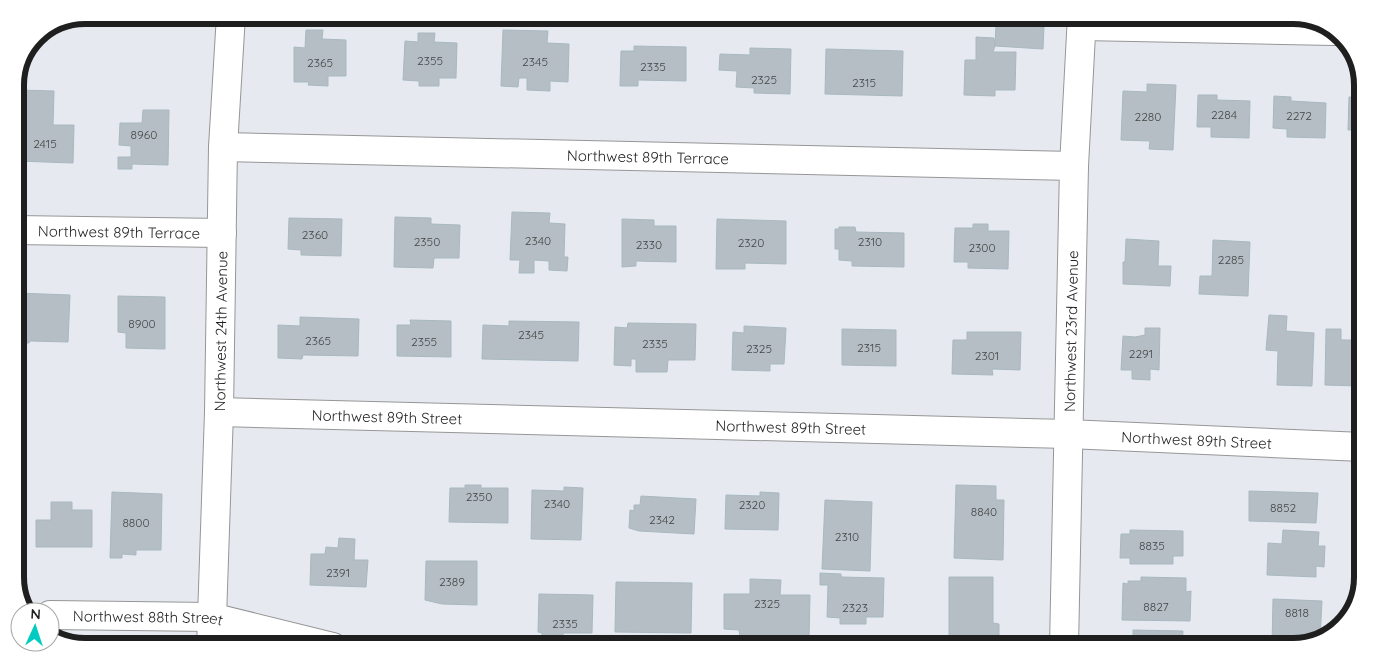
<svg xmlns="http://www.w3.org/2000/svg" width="1378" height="662" font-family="Quicksand,sans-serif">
<rect width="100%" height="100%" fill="#e6eaf0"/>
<path fill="#b5bec4" stroke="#a8b8c1" d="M996,25l48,2 -1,22 -48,-3z
M306,30h17l-1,9 24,1v36h-18v10l-20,-1 1,-3h-15v-35l11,1z
M503,30l45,1 -1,12 22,1 -1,38 -18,-1v10l-23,-1v-12h-8l-1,9 -17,-1z
M418,33h17l-1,9 23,1 -1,35h-17v8h-20v-5l-16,-1 2,-39 13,1z
M976,37l18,1 1,8 -2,6h23l-1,38h-20v6l-31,-1 1,-35h11z
M634,46l52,1v34l-48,-1v6h-18l1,-35h13z
M750,48l41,1 -1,45 -36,-1v-5l-18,-1 1,-16 -18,-1 1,-16 30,1z
M826,49l77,2 -1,45 -77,-2z
M1147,84l29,1 -3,65 -24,-1 1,-8 -29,-1 2,-49 24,1z
M18,90l36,1 -1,34h21l-1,38 -56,-2z
M1198,95h19v5l33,1 -1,37 -38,-1v-10h-14z
M1274,96l17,1v4l35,2 -1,35 -38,-1v-8l-14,-1z
M1349,97l14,1v41h-2v-9h-13z
M143,110h26l-1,55 -36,-1v5h-14v-12h13v-11l-12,-1 1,-22h22z
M512,212l38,1 -1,10 16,1 -1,33h4l-1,14 -18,-1v-9l-15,-1v13h-15l1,-13h-10z
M395,217l36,1v6l29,1 -1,33h-25l-1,10 -39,-1z
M289,218l53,1 -1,37 -40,-1v-5l-13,-1z
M622,219l32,1v6h22v36l-40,-1v5l-14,1z
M717,219l69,2v43l-41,-1v6h-29z
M973,224h15v7h21l-1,38 -40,-1v-6h-14l1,-34h18z
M839,227h16l1,5 48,1v34l-52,-1v-5l-13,-1v-11h-4v-20h4z
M1126,239l33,2 -1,25h13l-1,20 -47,-2v-22h2z
M1213,240l37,2 -2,54 -49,-2 1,-18h12z
M16,293l54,2 -2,47 -38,-1 -1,2h-14z
M118,296l47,1v52l-39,-1v-15l-8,-1z
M1269,315l18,1 -1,15 28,2 -2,53 -35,-1 1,-34 -12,-1z
M300,317l59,2 -1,37 -55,-1 -1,4 -24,-1v-33l22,1z
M410,320l41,1v36l-54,-1v-31h14z
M509,321l70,1 -1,39 -96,-2 1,-34 26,1z
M628,323l68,1 -1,36h-27l-1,12h-31v-13h-5v7l-17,-1 1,-38 12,1z
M744,326l42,2 -2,36h-14v7l-38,-1 1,-38 11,1z
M1145,328h15l-1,42 -9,-1v11l-18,-1v-9h-11l2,-34 12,1 10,-2z
M842,329l54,1v36l-54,-1z
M1326,329h15v11h22v38h-5v8l-33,-1z
M967,332h54l-1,38 -28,-1 1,6 -41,-1 1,-34h14z
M465,485h16v3h27v35l-59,-1 1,-34h15z
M956,485l40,1v14h8l-1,60 -49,-2z
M564,487l19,1 -2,52 -50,-1 1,-49 32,1z
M1249,491l69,2 -2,30 -67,-2z
M112,492l50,2 -1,56h-25v5l-14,-1v4h-12z
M760,492l19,1 -1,37 -53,-1 1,-34 34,1z
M641,496l55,3 -2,35 -55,-3 -10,-3 1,-18 4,1v-6h6z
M825,500l47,2 -2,69 -48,-2z
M51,502h21v8h20v37h-56v-27h15z
M15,509h4l-1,38 -3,-1z
M1130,530l53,1v25h-10v8h-43v-6h-10l1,-24h9z
M1283,530l36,2 -1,14h7l-1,21 -8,-1v11l-49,-2 1,-32 14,1z
M339,538l16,1 -1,21h14l-2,27 -56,-2 1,-31h14l1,-7 12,1z
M426,561h51v44l-35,-1 -17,-4z
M820,573l21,1v3l43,1 -1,39h-17v7h-26v-6l-13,-1 1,-32h-8z
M949,577h44v46l6,1v22h-50z
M1141,577l45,1v14l5,-1 -1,30 -68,-1 1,-37 5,1v-3h13z
M750,579l31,1 -1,15h30l-1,43 -69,-1 -1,-7 -15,-1v-35h26z
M616,582l76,1 -1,50 -76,-1z
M539,594l54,1 -1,38h-29v3h-21v-3l-4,-1z
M1273,599l49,2 -2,38 -27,8h-21z
M1133,630l50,1 -1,16h-49z"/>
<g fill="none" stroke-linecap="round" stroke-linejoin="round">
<defs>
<g id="minor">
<path d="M1082,26l252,5"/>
<path id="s1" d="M223,147l851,19"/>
<path id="s2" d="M15,230l207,3"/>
<path id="s3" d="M219,412l849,22 295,13"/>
<path id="s4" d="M50,615l161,2 122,30"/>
<path id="s5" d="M211,647l8,-235 4,-265 8,-132"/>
<path id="s6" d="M1064,647l10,-481 8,-151"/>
</g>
</defs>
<use href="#minor" stroke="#969696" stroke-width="30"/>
<use href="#minor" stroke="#fff" stroke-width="28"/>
</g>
<g text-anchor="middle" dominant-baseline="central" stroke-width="5" stroke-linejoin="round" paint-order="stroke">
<g font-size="12" fill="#444748">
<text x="430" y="60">2355</text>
<text x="535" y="61">2345</text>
<text x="320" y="62">2365</text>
<text x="653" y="66">2335</text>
<text x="764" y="79">2325</text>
<text x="864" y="82">2315</text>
<text x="1224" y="114">2284</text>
<text x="1299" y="115">2272</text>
<text x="1148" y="116">2280</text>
<text x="144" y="134">8960</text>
<text x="45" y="143">2415</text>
<text x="315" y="234">2360</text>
<text x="538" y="240">2340</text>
<text x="427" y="241">2350</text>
<text x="870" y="241">2310</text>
<text x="751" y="242">2320</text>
<text x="649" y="244">2330</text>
<text x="982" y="247">2300</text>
<text x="1231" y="259">2285</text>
<text x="142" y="323">8900</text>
<text x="531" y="334">2345</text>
<text x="318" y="340">2365</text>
<text x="424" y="341">2355</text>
<text x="655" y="343">2335</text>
<text x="869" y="347">2315</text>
<text x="759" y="348">2325</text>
<text x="1141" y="353">2291</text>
<text x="987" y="355">2301</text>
<text x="479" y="496">2350</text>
<text x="557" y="503">2340</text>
<text x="752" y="504">2320</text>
<text x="1283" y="507">8852</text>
<text x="984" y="511">8840</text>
<text x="662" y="519">2342</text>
<text x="136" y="522">8800</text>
<text x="847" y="536">2310</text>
<text x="1152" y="545">8835</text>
<text x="338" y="572">2391</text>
<text x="452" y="581">2389</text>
<text x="767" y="603">2325</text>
<text x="1156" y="606">8827</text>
<text x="855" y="607">2323</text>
<text x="1297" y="612">8818</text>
<text x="565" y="623">2335</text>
</g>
<g font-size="15" fill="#1f1f1f" stroke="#fff">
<text stroke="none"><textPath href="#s1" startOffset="425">Northwest 89th Terrace</textPath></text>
<text stroke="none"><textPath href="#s2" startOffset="104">Northwest 89th Terrace</textPath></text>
<text stroke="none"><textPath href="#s5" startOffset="316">Northwest 24th Avenue</textPath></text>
<text stroke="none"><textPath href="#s6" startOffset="316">Northwest 23rd Avenue</textPath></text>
<text stroke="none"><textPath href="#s3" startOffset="168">Northwest 89th Street</textPath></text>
<text stroke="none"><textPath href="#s3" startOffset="572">Northwest 89th Street</textPath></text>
<text stroke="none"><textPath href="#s3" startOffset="978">Northwest 89th Street</textPath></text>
<text stroke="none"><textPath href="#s4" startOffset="98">Northwest 88th Street</textPath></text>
</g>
</g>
<path d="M0 0H1378V662H0ZM85 24H1293A61 61 0 0 1 1354 85V577A61 61 0 0 1 1293 638H85A61 61 0 0 1 24 577V85A61 61 0 0 1 85 24Z" fill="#fff" fill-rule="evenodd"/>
<path fill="none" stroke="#1f1f1f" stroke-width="6" d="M85 24H1293A61 61 0 0 1 1354 85V577A61 61 0 0 1 1293 638H85A61 61 0 0 1 24 577V85A61 61 0 0 1 85 24Z"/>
<g transform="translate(35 627) rotate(3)"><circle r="24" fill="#ffffff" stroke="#a5a5a5"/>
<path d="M0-4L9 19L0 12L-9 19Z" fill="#02ccc1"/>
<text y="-8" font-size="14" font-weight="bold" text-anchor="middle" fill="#1f1f1f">N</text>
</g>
</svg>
